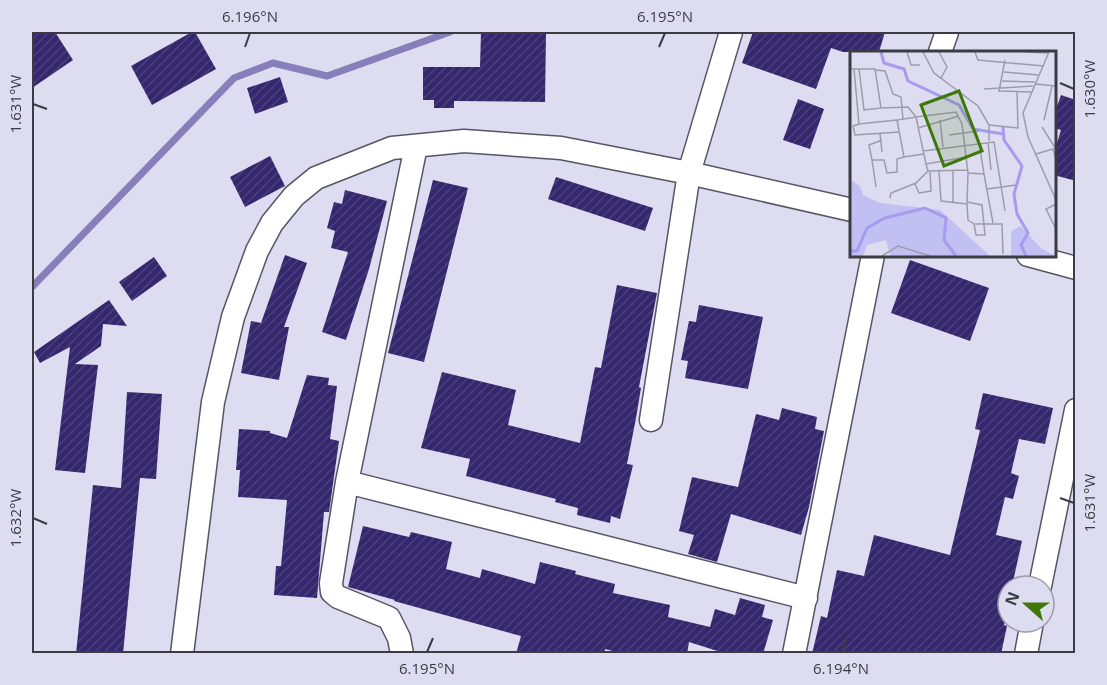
<svg xmlns="http://www.w3.org/2000/svg" width="1107" height="685" font-family="'Open Sans',sans-serif">
<defs>
<pattern id="building-hatch" width="6" height="6" patternUnits="userSpaceOnUse" patternTransform="scale(1.5)"><rect width="6" height="6" fill="#35276d"/><path d="M-1 1l2-2M0 6l6-6M5 7l2-2" fill="none" stroke="#4a3f7a"/></pattern>
</defs>
<rect width="100%" height="100%" fill="#dddcf0"/>
<g fill="none" stroke-linecap="round" stroke-linejoin="round">
<path stroke="#857fba" stroke-width="7" d="M32,287l202,-209 39,-15 54,13 123,-44"/>
</g>
<path fill="url(#building-hatch)" d="M32,32h23l18,28 -41,28z
M192,32h3l21,37 -64,36 -21,-39z
M481,32l65,1 -1,69 -91,-1v7h-20v-8h-11v-33h57z
M753,32h132l-6,20h-36l-12,-4 -15,41 -74,-26z
M280,77l8,25 -33,12 -8,-26z
M1061,95l15,5v81l-22,-6v-22l7,-23 -7,-2v-13z
M798,99l26,10 -14,40 -27,-9z
M270,156l15,30 -40,21 -15,-30z
M556,177l97,31 -8,23 -97,-32z
M433,180l35,8 -44,174 -36,-9z
M345,190l42,11 -18,68 -23,71 -24,-8 26,-80 -17,-4 4,-17 -8,-3 7,-26 8,2z
M285,255l22,8 -23,64h5l-10,53 -38,-7 10,-52 10,2z
M154,257l13,19 -35,25 -13,-19z
M910,260l79,28 -19,53 -79,-28z
M617,285l40,8 -18,94 2,1 -5,30 -9,46 6,1 -13,54 -9,-3 -1,7 -33,-8 1,-7 -23,-6 1,-3 -90,-23 4,-17 -49,-11 21,-76 74,18 -8,35 72,18 15,-76 6,1z
M109,300l18,26 -24,-2 -2,22 -26,18 23,1 -13,108 -30,-3 15,-123 -30,16 -6,-11z
M699,305l64,12 -15,72 -63,-11 3,-17 -7,-1 8,-39 7,1z
M307,375l22,3 -1,7 9,1 -7,53 9,2 -10,71h-5l-7,86 -43,-3 2,-29h5l6,-66 -49,-3 2,-27h-4l3,-41 31,2v2l17,5z
M127,392l35,2 -6,85 -16,-1 -17,176h-47l17,-169 28,3z
M983,393l70,15 -8,36 -26,-5 -8,34 8,3 -6,23 -8,-2 -9,38 26,6 -10,45h-4v19l-4,20 3,1 -6,28h-189l9,-38 6,2 10,-48 27,6 10,-41 76,20 30,-125 -5,-1z
M782,408l35,9 -2,12 9,2 -15,76 -8,28 -70,-21 -14,48 -29,-8 6,-19 -15,-4 13,-54 46,10 18,-73 23,6z
M363,526l46,11 2,-5 41,10 -6,27 34,9 2,-9 53,15 5,-22 36,9 -1,3 40,10 -2,9 57,12 -2,12 42,10 5,-18 20,6 5,-17 25,7 -3,12 11,3 -10,34h-36l-38,-12 -2,12h-63l-19,-5 -1,5h-88l5,-18 -127,-35 1,-1 -47,-13z"/>
<g fill="none" stroke-linecap="round" stroke-linejoin="round">
<defs>
<path id="minor" d="M940,52l7,-20
M1028,255l48,13
M651,420l38,-247 42,-141
M347,482l459,116
M1040,586l36,-176
M182,654l31,-252 20,-85 24,-66 15,-28 22,-27 22,-18 76,-30 72,-7 97,7 128,25 163,37
M402,654l-3,-16 -10,-20 -51,-21 -6,-5 -1,-9 16,-101 69,-336
M794,654l79,-399
M1026,654l6,-32"/>
</defs>
<use href="#minor" stroke="#565565" stroke-width="25"/>
<use href="#minor" stroke="#fff" stroke-width="22"/>
</g>
<path fill="none" stroke="#3c3b43" stroke-width="2" d="M245,47l5,-14M659,47l6,-14M1060,83l14,6M33,104l14,5M1060,498l14,5M33,518l14,6M427,652l6,-14M841,652l6,-14"/>
<g transform="translate(850 51)">
<rect width="206" height="206" fill="#dddcf0"/>
<path d="M0,128l10,7 3,9 17,8 60,7 50,46h-100l-4,-16 -19,5 -4,11h-13zM170,175l21,22 14,8h-44v-24z" fill="#c2bff3"/>
<path fill="none" stroke="#a49ced" stroke-width="3" d="M31,1l3,11 20,6 4,12 51,24 14,24 30,5M153,76l1,13 18,26 -8,28 3,20 11,19 -7,12 5,11M0,200h7l10,-23 18,-10 40,-10 21,10 -2,22 12,16"/>
<path fill="none" stroke="#9d9cab" stroke-width="1.5" d="M57,1l4,13h9M73,1l11,21 44,33 11,19v16M89,1l8,15 -6,11M125,1l3,8 66,6M176,1l22,1M199,1l-26,61 5,24 28,63M155,9l-6,31 32,1M0,18h25l6,39 27,-1 8,10 40,-5 6,12 6,49 16,1 9,49M4,18l5,55 38,-4M9,18l5,41 17,-2M25,19l10,1 8,23 8,3 2,22M154,21l34,3M152,30l33,1M185,33l21,2M134,38l49,-3M90,69l3,27M194,69l8,-34M9,73l-6,2 2,9 44,-3M139,74l29,3 -1,-37M192,76l14,22M68,77l41,-12M30,83l2,18M99,84l30,-4M32,89l-13,5 3,15h12l3,13 10,-1v-13l7,-2M138,91l3,28M129,92l5,31M73,100l71,-9 11,69M74,103l-20,3 -7,-37 19,-3 10,47 41,-7M186,103l17,-5 3,10M22,109l4,27M76,113l2,7 40,-1M103,119v33M89,120l2,30 26,3M65,133l4,9 12,-2 -1,-19M137,138l29,-4M40,147l1,-5 25,-10 12,-12M117,151l15,3 3,30h-9l-2,-11 -6,-4 -1,-16 1,-31M206,153l-10,5 10,20M125,173h27l1,30M32,205l16,-10 32,10"/>
<path fill="#3f770a" fill-opacity="0.15" stroke="#3f770a" stroke-width="3" d="M109,40l23,60 -38,15 -23,-61z"/>
<rect width="206" height="206" fill="none" stroke="#3c3b43" stroke-width="3"/>
</g>
<rect width="1107" height="685" fill="none" stroke="#dddcf0" stroke-width="66"/>
<g transform="translate(1026 604) rotate(291)"><circle r="28" fill="#dddcf0" stroke="#9d9cab" stroke-width="1.5"/>
<path d="M0-4.5L10 22L0 15L-10 22Z" fill="#3f770a"/>
<text y="-9" font-size="16" font-weight="bold" text-anchor="middle" fill="#3c3b43">N</text>
</g>
<rect x="33" y="33" width="1041" height="619" fill="none" stroke="#3c3b43" stroke-width="2"/>
<g font-size="15" text-anchor="middle" fill="#3c3b43">
<text x="250" y="22">6.196°N</text>
<text x="665" y="22">6.195°N</text>
<text transform="translate(1090 89) rotate(-90)" y="5">1.630°W</text>
<text transform="translate(16 104) rotate(-90)" y="5">1.631°W</text>
<text transform="translate(1090 503) rotate(-90)" y="5">1.631°W</text>
<text transform="translate(16 518) rotate(-90)" y="5">1.632°W</text>
<text x="427" y="674">6.195°N</text>
<text x="841" y="674">6.194°N</text>
</g>
</svg>
